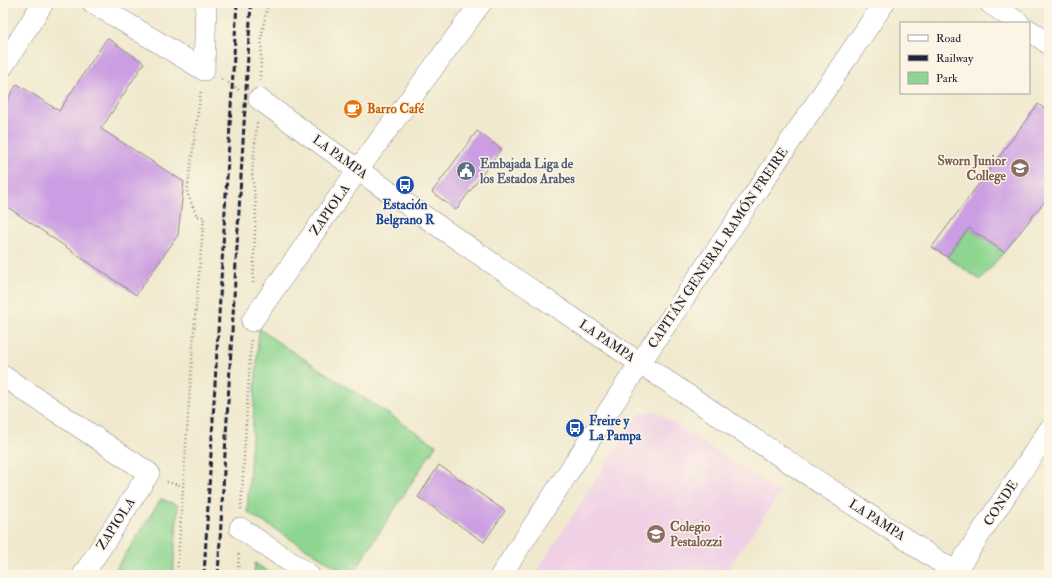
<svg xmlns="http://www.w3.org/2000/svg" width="1052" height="578" font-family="'IM FELL Double Pica',serif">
<rect width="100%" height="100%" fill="#fcf5e5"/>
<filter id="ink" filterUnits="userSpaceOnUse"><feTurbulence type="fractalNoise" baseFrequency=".025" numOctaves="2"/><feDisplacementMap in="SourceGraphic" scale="8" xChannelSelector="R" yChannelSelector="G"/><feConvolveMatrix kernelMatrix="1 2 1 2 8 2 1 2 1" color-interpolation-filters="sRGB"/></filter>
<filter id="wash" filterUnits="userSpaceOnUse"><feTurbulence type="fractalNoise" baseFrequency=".012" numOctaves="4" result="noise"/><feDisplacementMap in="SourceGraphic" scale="16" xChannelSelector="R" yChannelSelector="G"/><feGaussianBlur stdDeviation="0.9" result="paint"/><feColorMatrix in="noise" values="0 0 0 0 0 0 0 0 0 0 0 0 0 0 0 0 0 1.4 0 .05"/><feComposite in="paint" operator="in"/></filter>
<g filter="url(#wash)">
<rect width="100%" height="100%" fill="#f0e9ce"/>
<path fill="#f0d0e5" d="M655,411l125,82 -56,82h-190l105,-161z"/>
<path fill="#8dd590" stroke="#587c66" d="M969,228l35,24 -24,28 -33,-23z
M259,328l16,12 161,105 -84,130h-3l-102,-63z
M161,499l17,6 -5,70h-61z
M255,563l18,12h-19z"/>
<g id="blocks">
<path fill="#cb9de2" d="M107,38l37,25 -43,66 83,53 -6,53 -42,60 -133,-91v-97l14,-23 42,27z
M1038,104l11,8v84l-45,56 -35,-24 -22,29 -15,-10z
M477,131l24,18 -45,61 -24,-18z
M439,465l66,46 -21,31 -66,-45z"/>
</g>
</g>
<g filter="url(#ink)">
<use href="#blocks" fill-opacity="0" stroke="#898684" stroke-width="1"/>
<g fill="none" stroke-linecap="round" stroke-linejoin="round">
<defs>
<path id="street" d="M93,3l111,67 2,-67
M990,3l29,20
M1029,30l20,14
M3,66l40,-63
M259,99c227,165 462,318 696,473
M252,321l105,-150 124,-168
M3,376l146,97 -66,102
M240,528l69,47
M501,575l139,-212 244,-360
M953,575l96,-145"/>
<path id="secondary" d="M955,572l4,3"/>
</defs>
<use href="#street" stroke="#898684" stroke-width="22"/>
<use href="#secondary" stroke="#898684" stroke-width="24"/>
<path stroke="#898684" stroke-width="2.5" stroke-dasharray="1 3" stroke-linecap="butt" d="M221,79l12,6 7,6
M260,80l2,-47 6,-30
M253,283l3,-78 -4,-31 5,-51
M167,482l16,4
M241,509l10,-169
M177,575l17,-245 10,-113 -7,-1 -10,-23 14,-103
M238,575l1,-23"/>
<use href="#street" stroke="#fff" stroke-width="21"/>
<use href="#secondary" stroke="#fff" stroke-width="22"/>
<path stroke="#22223b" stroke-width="3" stroke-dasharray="6 3" stroke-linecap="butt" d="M204,575l33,-572
M218,575l33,-572"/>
</g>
</g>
<defs>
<symbol id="cafe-disc" viewBox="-11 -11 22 22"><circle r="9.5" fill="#e8710a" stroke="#fcf5e5"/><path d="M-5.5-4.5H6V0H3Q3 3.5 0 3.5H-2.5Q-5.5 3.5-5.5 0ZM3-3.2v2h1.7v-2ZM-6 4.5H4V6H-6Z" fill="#fff"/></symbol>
<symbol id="school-disc" viewBox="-11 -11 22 22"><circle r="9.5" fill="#8d6e63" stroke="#fcf5e5"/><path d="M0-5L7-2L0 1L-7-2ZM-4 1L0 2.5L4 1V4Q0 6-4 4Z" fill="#fff"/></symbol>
<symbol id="civic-disc" viewBox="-11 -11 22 22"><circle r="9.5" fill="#5c6f8a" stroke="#fcf5e5"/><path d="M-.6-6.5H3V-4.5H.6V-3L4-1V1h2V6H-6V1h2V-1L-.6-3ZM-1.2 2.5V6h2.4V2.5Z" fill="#fff"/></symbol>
<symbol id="bus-disc" viewBox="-11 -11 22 22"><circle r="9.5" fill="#1a4fb4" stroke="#fcf5e5"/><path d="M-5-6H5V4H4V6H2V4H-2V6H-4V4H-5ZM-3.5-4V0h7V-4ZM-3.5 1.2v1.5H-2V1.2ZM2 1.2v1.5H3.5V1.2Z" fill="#fff"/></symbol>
</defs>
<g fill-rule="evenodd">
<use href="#cafe-disc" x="342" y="98" width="22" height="22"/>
<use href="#school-disc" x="1009" y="157" width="22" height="22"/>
<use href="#civic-disc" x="455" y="160" width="22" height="22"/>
<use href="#bus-disc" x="394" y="174" width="22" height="22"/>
<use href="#bus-disc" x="564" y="417" width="22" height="22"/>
<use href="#school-disc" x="645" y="523" width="22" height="22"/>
</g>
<g text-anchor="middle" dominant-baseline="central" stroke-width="3" stroke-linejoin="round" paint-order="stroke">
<g font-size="13" font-weight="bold" fill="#c56008" stroke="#fcf5e5" text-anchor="start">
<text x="367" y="109">Barro Café</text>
</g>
<g font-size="13" fill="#22223b" stroke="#fcf5e5">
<text transform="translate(340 157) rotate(36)">LA PAMPA</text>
<text transform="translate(330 210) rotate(-55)">ZAPIOLA</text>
<text transform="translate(718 248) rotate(-56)">CAPITÁN GENERAL RAMÓN FREIRE</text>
<text transform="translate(607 341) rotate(34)">LA PAMPA</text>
<text transform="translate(1001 503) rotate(-57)">CONDE</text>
<text transform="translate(877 520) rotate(33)">LA PAMPA</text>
<text transform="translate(116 524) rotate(-57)">ZAPIOLA</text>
</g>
<g font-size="13" font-weight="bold" fill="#785e54" stroke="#fcf5e5" text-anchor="end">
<text x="1006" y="161">Sworn Junior<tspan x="1006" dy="15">College</tspan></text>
<text x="670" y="527" text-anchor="start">Colegio<tspan x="670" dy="15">Pestalozzi</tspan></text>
</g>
<g font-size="13" font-weight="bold" fill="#4e5e75" stroke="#fcf5e5" text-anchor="start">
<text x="480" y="164">Embajada Liga de<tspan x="480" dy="15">los Estados Arabes</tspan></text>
</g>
<g font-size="13" font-weight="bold" fill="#164399" stroke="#fcf5e5">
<text x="405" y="205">Estación<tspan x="405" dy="15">Belgrano R</tspan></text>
<text x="589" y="421" text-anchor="start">Freire y<tspan x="589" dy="15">La Pampa</tspan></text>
</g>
</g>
<rect width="1052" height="578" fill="none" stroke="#fcf5e5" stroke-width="16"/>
<rect x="900" y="22" width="130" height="72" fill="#fcf5e5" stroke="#a5a1a1"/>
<rect x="908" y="35" width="20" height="6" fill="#ffffff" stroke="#a5a1a1"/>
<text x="936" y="42" font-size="12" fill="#22223b">Road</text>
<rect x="908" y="55" width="20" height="6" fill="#22223b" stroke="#a5a1a1"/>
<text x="936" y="62" font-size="12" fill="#22223b">Railway</text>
<rect x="908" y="72" width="20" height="12" fill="#8dd590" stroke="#a5a1a1"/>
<text x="936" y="82" font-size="12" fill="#22223b">Park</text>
</svg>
